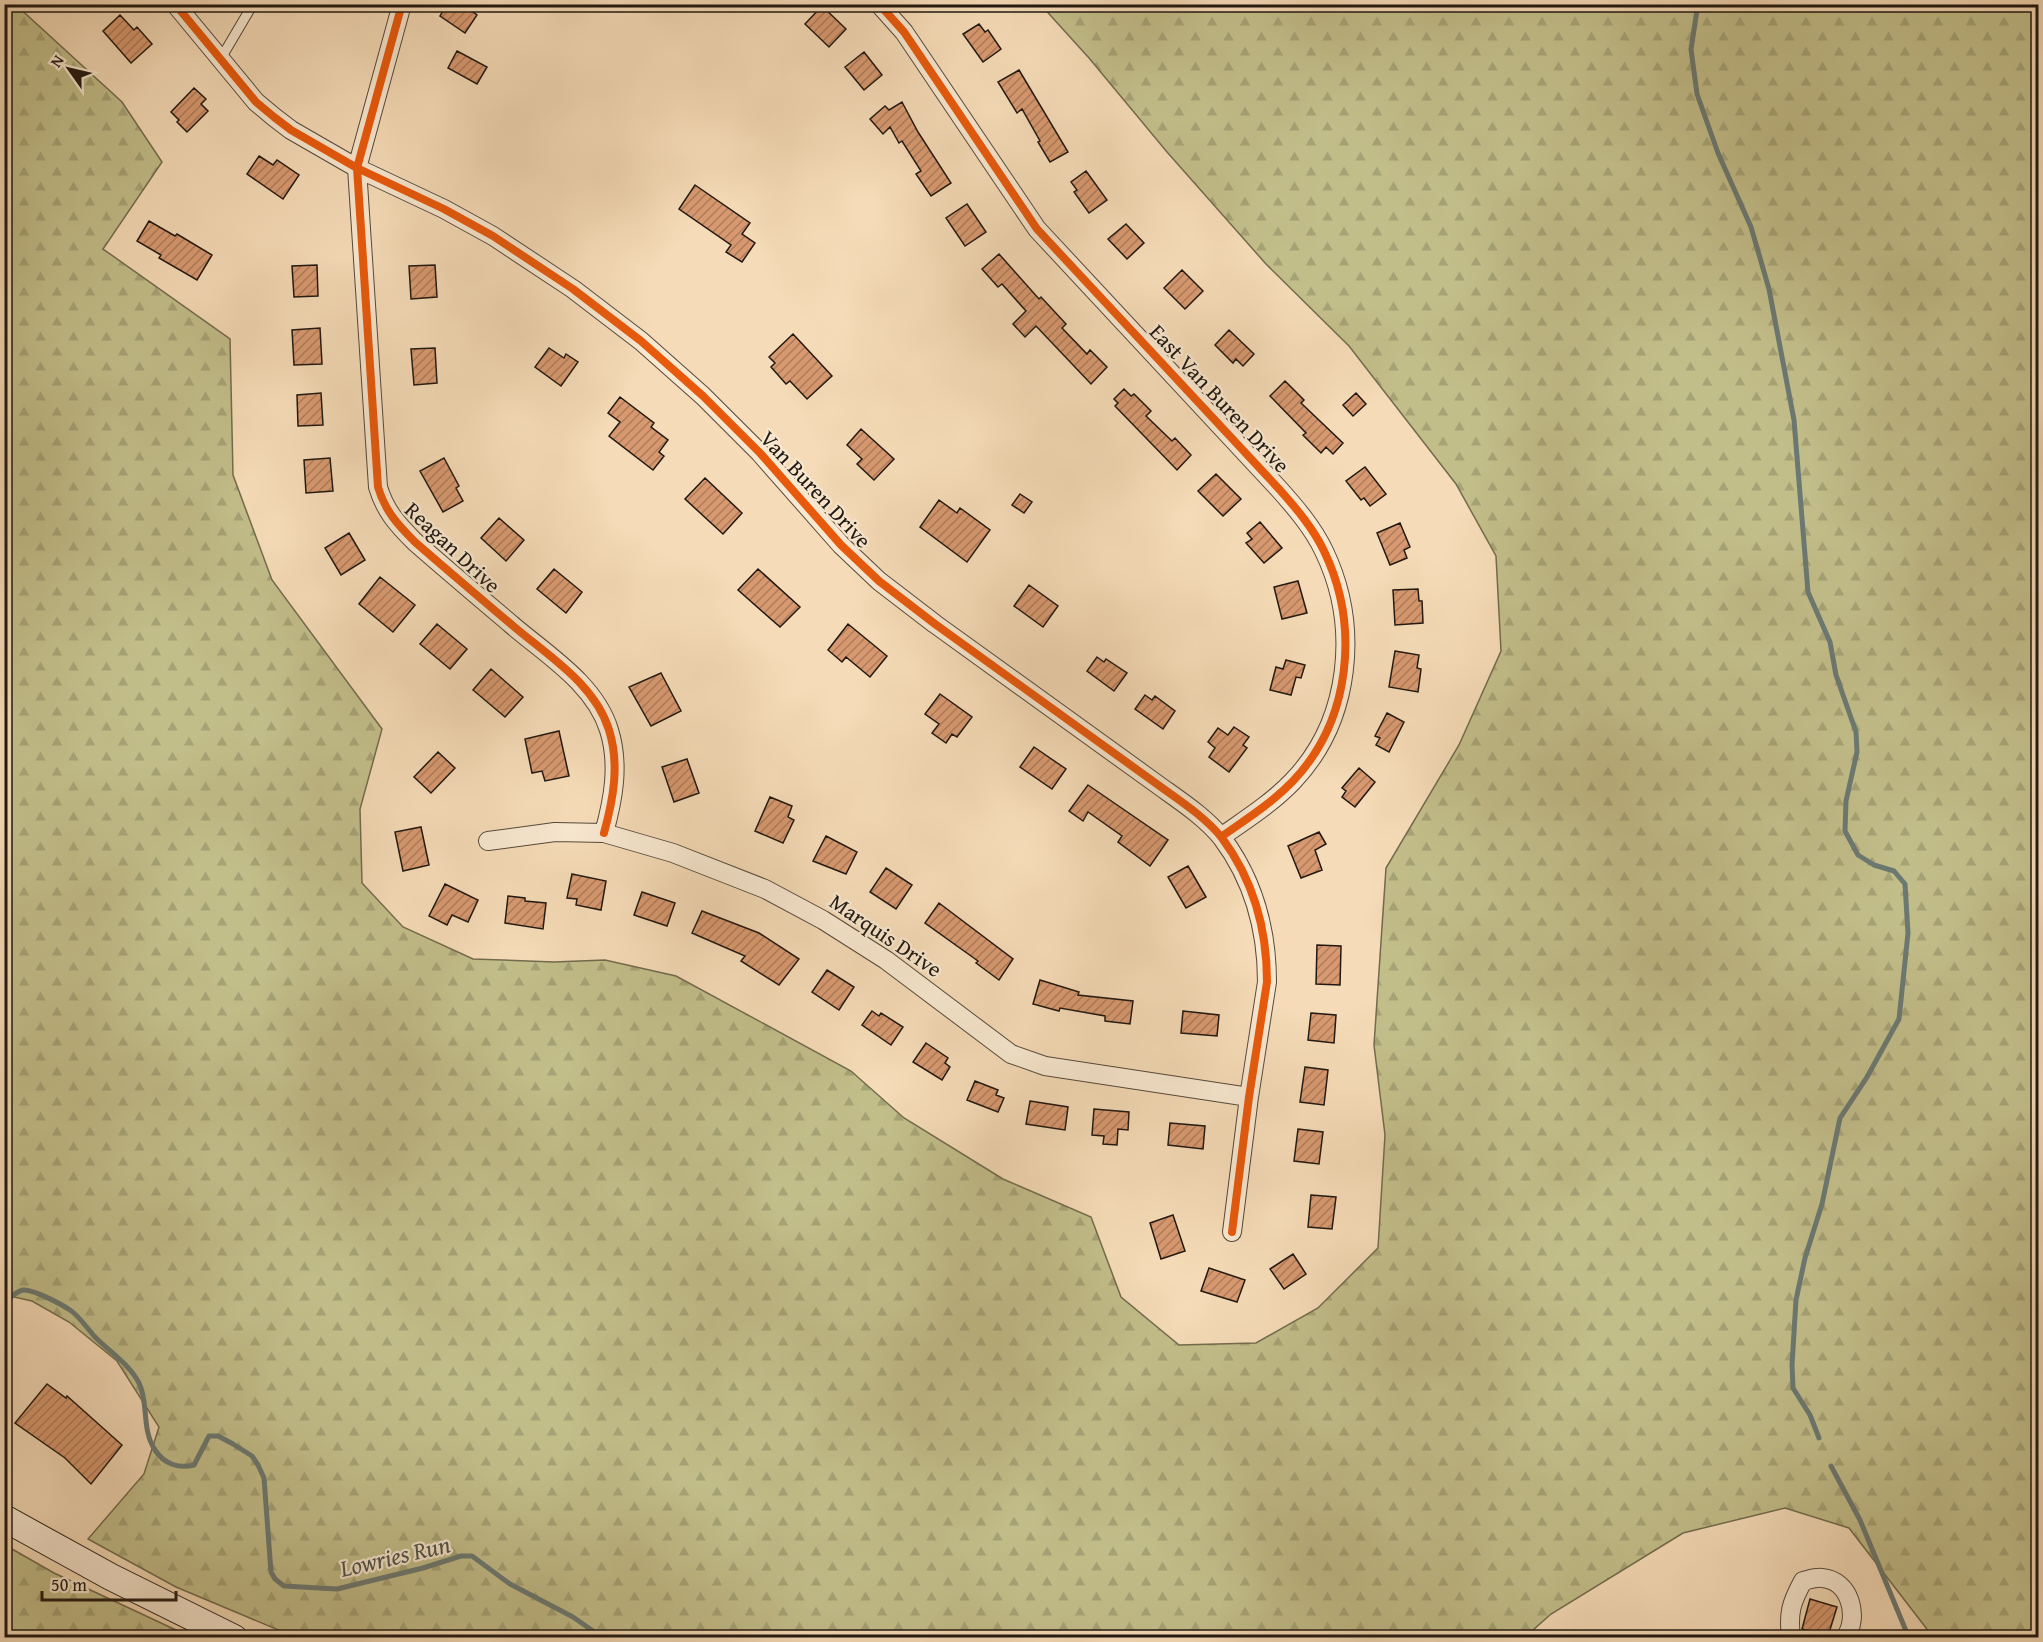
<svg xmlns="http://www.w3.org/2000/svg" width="2043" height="1642" font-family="'Gentium Book Plus',serif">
<defs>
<pattern id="forest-firs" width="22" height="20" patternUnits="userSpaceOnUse" patternTransform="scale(1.5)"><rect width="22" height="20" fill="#c2be8a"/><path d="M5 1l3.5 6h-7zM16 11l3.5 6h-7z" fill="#a6a376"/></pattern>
<pattern id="building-hatch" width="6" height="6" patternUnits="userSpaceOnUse" patternTransform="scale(1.5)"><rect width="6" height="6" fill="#d89970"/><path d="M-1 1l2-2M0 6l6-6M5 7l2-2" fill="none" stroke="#af7c5b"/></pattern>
</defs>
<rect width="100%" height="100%" fill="#f5dbb7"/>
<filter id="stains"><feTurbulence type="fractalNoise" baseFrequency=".00333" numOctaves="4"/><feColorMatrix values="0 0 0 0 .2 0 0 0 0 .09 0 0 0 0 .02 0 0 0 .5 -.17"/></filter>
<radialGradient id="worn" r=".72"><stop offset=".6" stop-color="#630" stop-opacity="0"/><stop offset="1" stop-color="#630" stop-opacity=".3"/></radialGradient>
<path fill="url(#forest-firs)" stroke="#726b4e" stroke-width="1.5" d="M5,4l11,1 106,97 40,60 -59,87 127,90 3,136 39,105 110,149 -22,80 2,74 41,44 70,32 81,3 51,-2 71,16 175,95 53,47 99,61 88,38 30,80 58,48 77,-2 62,-35 60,-60 7,-113 -11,-90 12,-177 73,-123 42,-94 -5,-95 -40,-72 -107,-138 -83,-82 -99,-112 -78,-94 -48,-53h997v1632h-105l-84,-109 -64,-20 -102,25 -132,81 -27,24 -1229,-1 -119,-50 -88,-48 56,-65 15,-47 -42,-66 -48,-39 -37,-21 -27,-6z
M5,1545l49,28 137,64h-186z"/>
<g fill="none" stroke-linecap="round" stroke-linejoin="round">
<path stroke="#6b7972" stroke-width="5" d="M1698,4l-7,45 6,45 21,59 33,74 18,62 25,131 14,172 22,50 6,33 20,57 1,20 -11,49 -1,30 13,24 16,10 20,6 11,13 3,49 -9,86 -32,58 -27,41 -18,86 -17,54 -9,42 -4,65 1,23 17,27 9,23
M4,1303c6,-5 11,-11 19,-13 10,-1 38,14 47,20 9,6 17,18 25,27 15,15 34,27 44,46 10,20 2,46 16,67 9,14 24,19 39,15l15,-29h9l15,8 19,12 6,9 6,13 7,94 4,7 9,7 53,3 86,-21 38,-12h11l38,28 63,33 30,21
M1831,1466l29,54 49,118"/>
</g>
<path fill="url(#building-hatch)" stroke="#211811" stroke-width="1.5" d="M447,4h15l15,11 -12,18 -25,-17z
M822,6l24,23 -17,18 -24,-23z
M120,15l14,15 3,-3 15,17 -21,19 -28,-32z
M979,24l6,8 3,-2 13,19 -18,13 -20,-28z
M457,51l30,16 -10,17 -29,-16z
M864,52l18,23 -18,15 -19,-23z
M1019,70l49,82 -18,10 -12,-20 2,-1 -18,-32 -5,4 -19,-31z
M194,88l12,11 -5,5 7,7 -21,21 -10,-10 2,-2 -8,-8z
M902,102l16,30 33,51 -20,13 -15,-22 5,-3 -19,-30 -3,2 -9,-16 -7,7 -13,-15 15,-13 4,4z
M259,156l14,9 4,-5 22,15 -16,24 -36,-25z
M1086,171l21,29 -18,13 -15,-21 3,-2 -6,-8z
M695,185l55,38 -8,11 13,9 -13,19 -16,-10 5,-7 -52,-36z
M967,204l19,28 -21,14 -19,-28z
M149,221l26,15 2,-2 35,21 -15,25 -38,-22 2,-3 -24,-14z
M1126,224l18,19 -17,16 -19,-20z
M999,254l40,45 2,-2 25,27 -4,4 25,26 3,-4 17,17 -16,17 -55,-58 -11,11 -12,-13 13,-13 -24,-27 -4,3 -16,-18z
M317,265l1,31 -24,1 -2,-31z
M435,265l2,32 -26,2 -2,-33z
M1182,270l21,21 -18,18 -21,-21z
M320,328l2,36 -28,1 -2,-35z
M1229,330l25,24 -11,12 -7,-7 -3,4 -18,-18z
M793,334l39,42 -25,23 -17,-18 -4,3 -15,-17 4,-4 -6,-6z
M435,348l2,35 -23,2 -3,-36z
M549,348l15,10 2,-4 12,8 -17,24 -26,-19z
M1285,381l19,19 -3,3 42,40 -10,11 -7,-7 -5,6 -18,-18 3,-2 -36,-37z
M1124,389l7,7 3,-2 17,17 -5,5 26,25 3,-3 16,17 -14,15 -62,-64 3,-3 -4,-4z
M321,393l2,32 -25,1 -1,-31z
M1356,393l10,11 -13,12 -10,-11z
M620,397l34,26 -3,4 17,13 -9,12 5,4 -11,14 -44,-34 11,-14 -12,-9z
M861,429l33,30 -20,21 -17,-16 5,-5 -15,-14z
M330,458l3,33 -27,2 -2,-33z
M444,458l15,28 -3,2 7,13 -20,11 -23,-41z
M1365,467l21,27 -16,12 -6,-8 -3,2 -15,-19z
M1216,474l25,25 -18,17 -25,-25z
M705,478l37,35 -19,21 -38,-35z
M1020,494l12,8 -8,11 -12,-8z
M939,500l18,13 3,-5 30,22 -23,32 -47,-35z
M499,518l25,22 -18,21 -25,-23z
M1260,522l22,26 -18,15 -18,-20 6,-4 -5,-6z
M1400,523l10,24 -6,3 3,8 -17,7 -13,-32z
M349,533l16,27 -24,15 -16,-27z
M554,569l28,23 -16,21 -29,-24z
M758,569l42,38 -20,20 -42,-37z
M380,577l35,28 -22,27 -34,-28z
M1298,581l9,32 -25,6 -8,-32z
M1029,585l29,21 -15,21 -29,-21z
M1418,589l1,12h3l1,22 -28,2 -2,-35z
M437,624l30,25 -17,20 -30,-25z
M848,624l39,32 -17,21 -24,-20 -4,5 -14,-12z
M1395,651l24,4 -2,13 4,1 -3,23 -29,-5z
M1097,657l7,5 2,-3 21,14 -13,18 -27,-20z
M1286,660l19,5 -4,13 -5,-1 -5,18 -21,-5 6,-23 7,2z
M491,669l32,28 -18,20 -32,-27z
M661,673l20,38 -30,15 -22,-39z
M940,694l32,23 -15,20 -5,-3 -6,9 -14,-10 7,-9 -14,-10z
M1145,695l7,5 3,-4 20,15 -12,18 -28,-20z
M1387,713l17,9 -15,30 -13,-7 4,-7 -5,-2z
M1234,727l15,10 -6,8 4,3 -18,24 -20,-15 6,-9 -7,-6 10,-14 10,7z
M559,731l10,45 -24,5 -3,-10 -10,2 -7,-34z
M1034,747l32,22 -14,20 -32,-22z
M438,752l17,16 -24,25 -17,-16z
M687,759l12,34 -25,9 -12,-35z
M1359,768l16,14 -20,25 -13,-10 4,-6 -4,-3z
M1088,785l80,55 -18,26 -32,-24 4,-6 -34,-24 -5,9 -14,-10z
M770,797l22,9 -4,11 6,3 -11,23 -28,-12z
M421,827l8,38 -26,6 -8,-39z
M1319,832l7,12 -11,6 7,20 -21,8 -13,-32z
M826,836l31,16 -11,22 -33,-13z
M1188,866l18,31 -20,11 -18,-31z
M886,868l26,17 -16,24 -26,-17z
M572,874l34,7 -5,29 -25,-5 1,-6 -10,-1z
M445,884l33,16 -10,22 -16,-7 -5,10 -18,-9z
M642,892l33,11 -8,23 -33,-11z
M508,896l17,2v3l21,2 -3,26 -38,-6z
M939,903l74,56 -14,21 -23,-17 2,-2 -53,-38z
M702,911l57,22 40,26 -20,26 -38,-24 4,-5 -53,-23z
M1317,945l24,1 -1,39 -24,-1z
M827,970l27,17 -15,23 -27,-18z
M1040,980l39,12 -1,3 55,6 -3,23 -25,-3v-5l-45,-8 -1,3 -26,-7z
M872,1011l7,5 2,-3 22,14 -12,18 -29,-20z
M1183,1011l36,4 -2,21 -36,-3z
M1311,1013l25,2 -2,28 -26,-3z
M926,1043l22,15 -3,5 5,4 -8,13 -29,-18z
M1305,1067l23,3 -4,35 -24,-3z
M975,1081l23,9 -2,5 8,3 -6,14 -31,-12z
M1030,1101l38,6 -3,23 -39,-6z
M1094,1109l35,3 -1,18 -10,-1 -1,16 -14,-1 1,-8 -12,-1z
M1170,1123l35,3 -2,23 -35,-4z
M1298,1129l25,3 -4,32 -25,-3z
M1311,1195l25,2 -4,32 -24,-2z
M1173,1215l12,36 -24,8 -11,-36z
M1293,1254l13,20 -22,15 -14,-20z
M1209,1268l36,12 -8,22 -36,-11z
M47,1384l19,14 1,-2 55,49 -31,39 -26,-26 -50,-35z
M1810,1599l27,8 -9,29 -26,-7z"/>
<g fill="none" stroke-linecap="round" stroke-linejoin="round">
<defs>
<path id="lane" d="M220,60l33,-56"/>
<path id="street" d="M175,4l81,98 18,15 17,13 66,38 87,41 49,27 80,53 68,52 62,55 57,57 81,92 38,36 56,43 226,163c21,15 45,31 61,51 32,43 45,91 45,144l-18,115 -17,135
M402,4l-45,164 21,319c7,24 20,38 37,55 32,28 64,55 97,83 35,30 83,59 97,105 11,35 4,70 -5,103
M879,4l25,28 133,197 242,260c17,19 34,39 45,62 36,75 27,169 -31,230 -21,22 -48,39 -72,56
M488,841l67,-9 49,1 69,20 92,36 58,31 63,40 125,94 34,12 204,31
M1791,1638c-3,-25 0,-35 12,-57 5,-1 13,-4 19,-3 28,2 38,39 23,60"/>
<path id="secondary" d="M4,1518l107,59 123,61"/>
</defs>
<use href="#lane" stroke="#56493a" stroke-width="11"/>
<use href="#street" stroke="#56493a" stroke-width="20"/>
<use href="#secondary" stroke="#211811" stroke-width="28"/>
<use href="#lane" stroke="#f8e8d0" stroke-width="9"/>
<use href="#street" stroke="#f8e8d0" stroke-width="18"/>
<use href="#secondary" stroke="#f8e8d0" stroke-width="26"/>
<defs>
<path id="cycleway" d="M175,4l81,98 18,15 17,13 66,38 87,41 49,27 80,53 68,52 62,55 57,57 81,92 38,36 56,43 226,163c21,15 45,31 61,51 32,43 45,91 45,144l-18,115 -17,135
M402,4l-45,164 21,319c7,24 20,38 37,55 32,28 64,55 97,83 35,30 83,59 97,105 11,35 4,70 -5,103
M879,4l25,28 133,197 242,260c17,19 34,39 45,62 36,75 27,169 -31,230 -21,22 -48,39 -72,56"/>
</defs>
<use href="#cycleway" stroke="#f8e8d0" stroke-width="11"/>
<use href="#cycleway" stroke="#e8590c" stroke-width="8"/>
</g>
<g text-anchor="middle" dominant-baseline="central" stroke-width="4.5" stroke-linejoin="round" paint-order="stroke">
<g font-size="22" fill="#211811" stroke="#f8e8d0">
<text transform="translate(1220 398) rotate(47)">East Van Buren Drive</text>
<text transform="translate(816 489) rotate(47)">Van Buren Drive</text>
<text transform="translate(453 547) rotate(43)">Reagan Drive</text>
<text transform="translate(886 935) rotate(34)">Marquis Drive</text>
</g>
<g font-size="24" font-style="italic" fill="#4c514a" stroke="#f8e8d0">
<text transform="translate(395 1556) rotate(-13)">Lowries Run</text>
</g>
</g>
<rect width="2043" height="1642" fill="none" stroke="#f5dbb7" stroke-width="24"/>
<rect x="6" y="6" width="2031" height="1630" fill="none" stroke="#211811" stroke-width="3"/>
<rect x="12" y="12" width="2019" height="1618" fill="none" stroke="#211811" stroke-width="1.5"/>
<g transform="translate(69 69) rotate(304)" stroke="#f8e8d0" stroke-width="4.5" paint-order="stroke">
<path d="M0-4.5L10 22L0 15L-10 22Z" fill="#211811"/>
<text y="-9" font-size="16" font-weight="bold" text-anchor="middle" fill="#211811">N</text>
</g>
<path d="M42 1591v9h134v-9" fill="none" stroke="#211811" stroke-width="3"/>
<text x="51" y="1591" font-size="18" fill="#211811" stroke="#f8e8d0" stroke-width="4.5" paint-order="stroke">50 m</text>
<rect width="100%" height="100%" filter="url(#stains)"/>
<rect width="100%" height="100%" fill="url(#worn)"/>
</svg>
